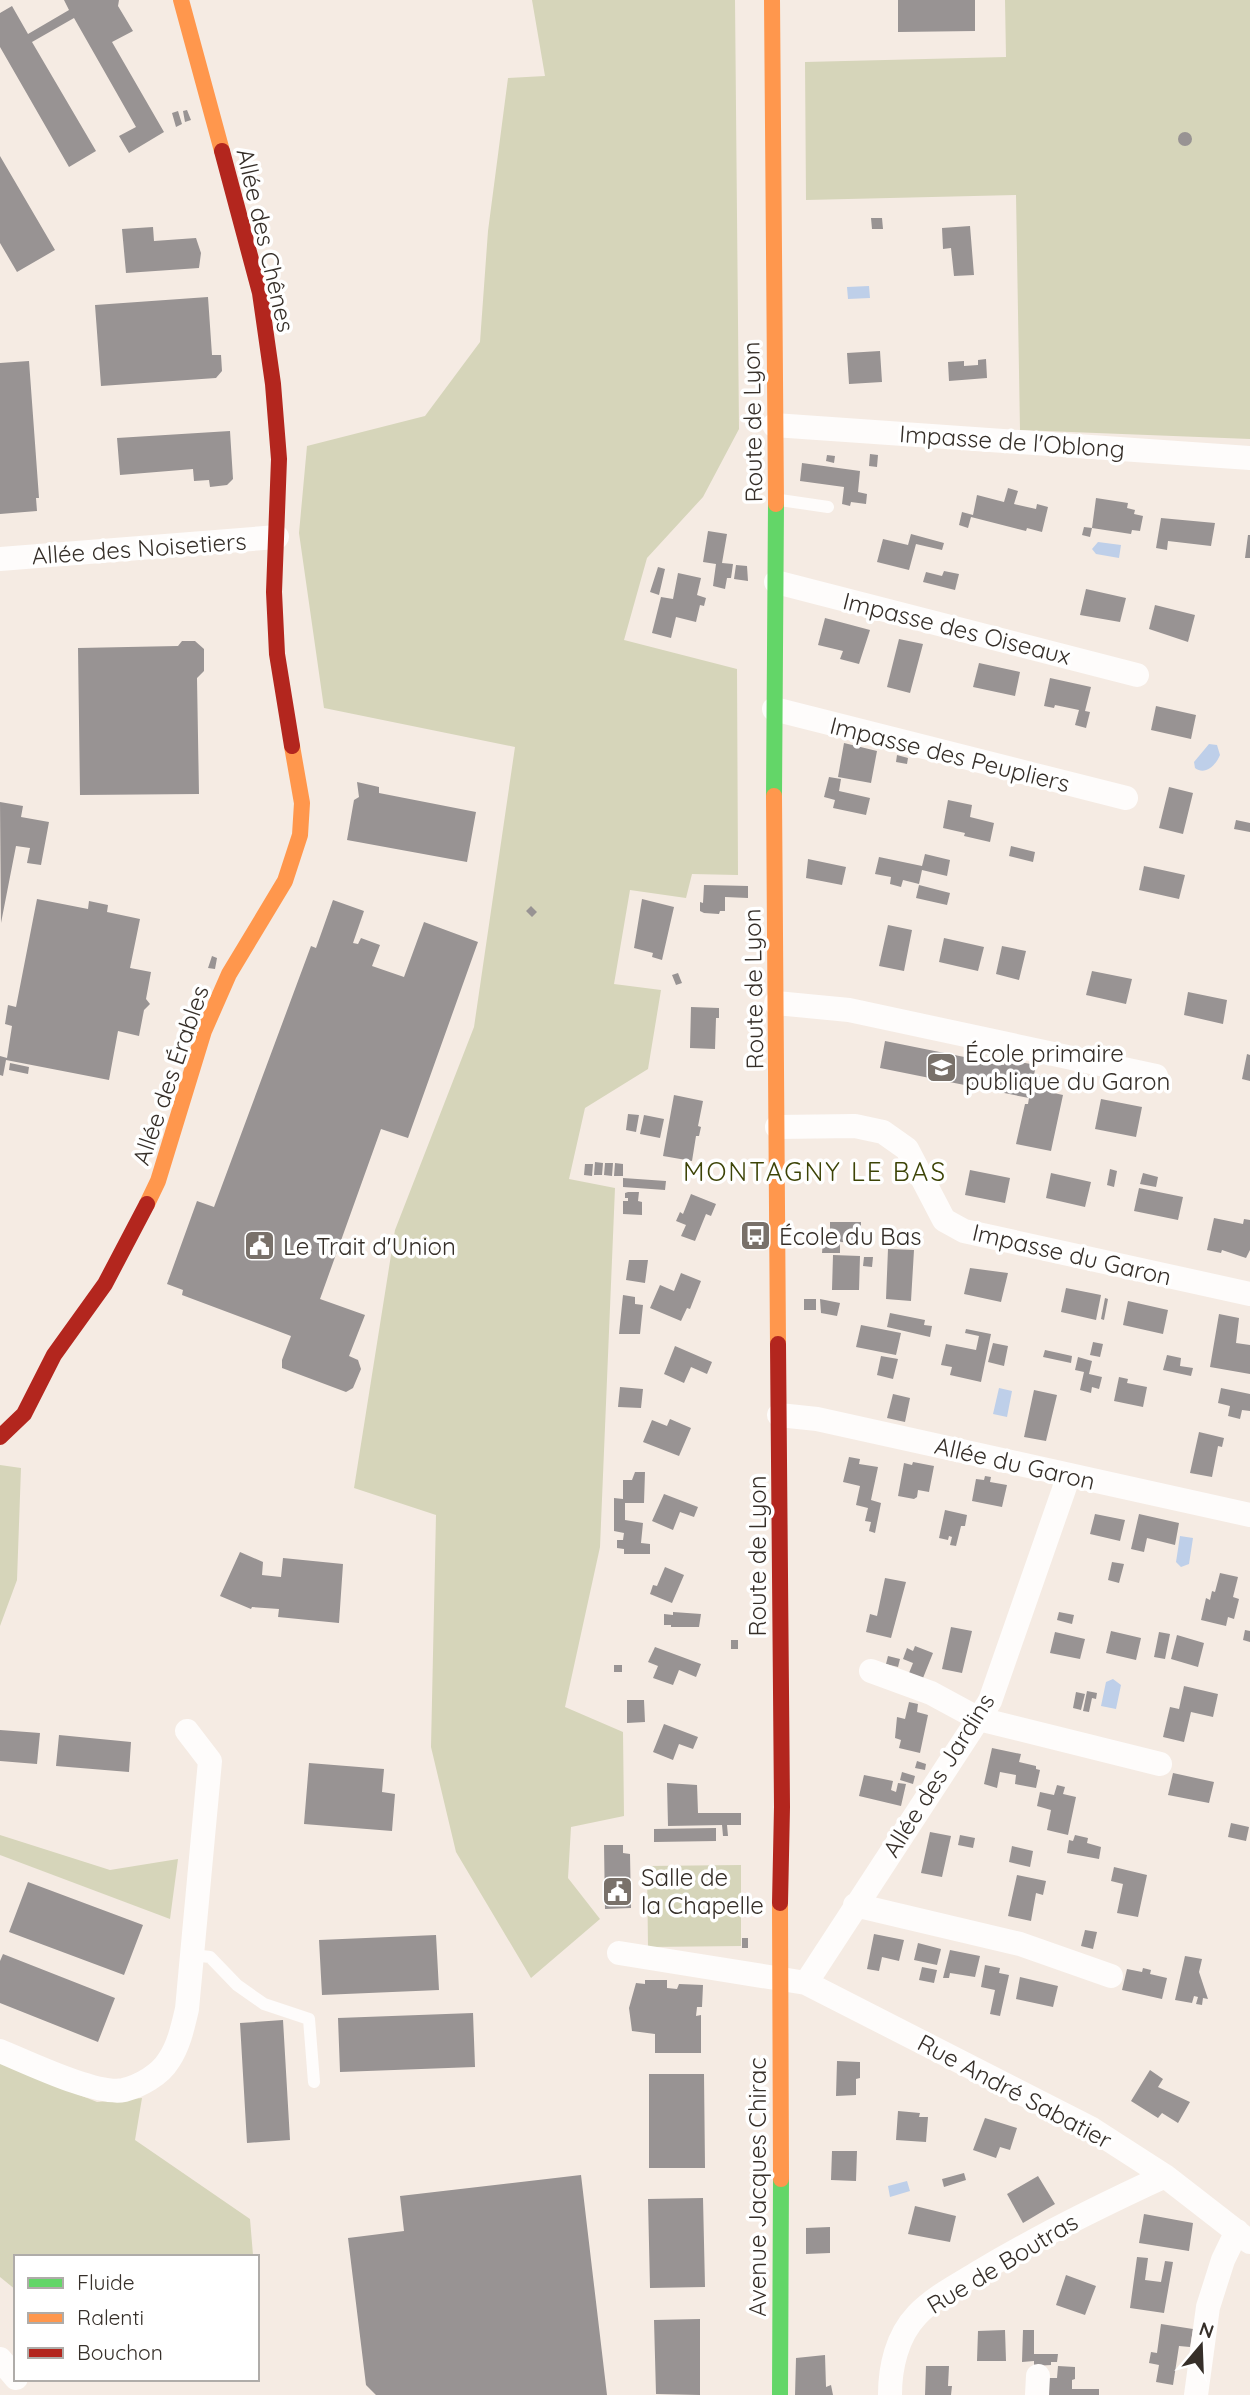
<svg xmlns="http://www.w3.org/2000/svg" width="1250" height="2395" font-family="Quicksand,sans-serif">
<rect width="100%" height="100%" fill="#f5ebe3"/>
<path fill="#d6d5ba" d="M532,0h203l4,429 -36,68 -56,61 -23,82 113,29 1,206 -46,-1 -6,24 -56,-8 -16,94 47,6 -13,79 -63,39 -16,71 46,9 -15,359 -35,160 58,25 1,84 -53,11 -3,51 32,41 -69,59 -75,-126 -25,-105 5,-232 -82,-27 41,-258 79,-203 41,-280 -191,-39 -25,-175 8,-87 118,-30 55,-74 8,-111 20,-153 37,-2z
M1005,0h245v439l-230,-9 -4,-235 -210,5 -1,-138 201,-5z
M0,1465l21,3 -4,112 -17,46z
M0,1835l110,35 68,-11 -8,60 -170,-64z
M741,1865v81l-93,1 -1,-81z
M0,2063l97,39 45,-4 -7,42 115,79 3,36 -237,2v33l-16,-13z"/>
<path fill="#becfe9" d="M869,286l1,12 -22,1 -1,-12z
M1098,542l23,3 -2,13 -23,-4 -4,-5z
M1209,744l8,1 3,10c-4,10 -15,21 -25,13l-1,-6z
M999,1388l13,3 -5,26 -14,-3z
M1180,1536l13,2 -4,26 -8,3 -5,-5z
M1113,1679l8,6 -5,24 -15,-3 5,-24z
M907,2181l3,10 -20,6 -2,-11z"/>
<path fill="#989393" d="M64,0h55l-1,6 15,25 -21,11 52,90 -35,21 -10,-17 17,-9 -62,-109 -42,24 64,109 -27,16 -69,-120v-34l12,-7 16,28 41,-24z
M898,0h77v31l-77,1z
M187,110l4,10 -6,2 -2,-11z
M178,111l4,13 -6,3 -4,-14z
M1178 139a7 7 0 1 1 14 0a7 7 0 1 1-14 0Z
M0,156l55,94 -38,22 -17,-29z
M871,218h11l1,11h-11z
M970,226l4,49 -20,1 -3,-28 -8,1 -1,-21z
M153,227l1,14 42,-3 5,15 -2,15 -73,5 -4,-44z
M208,297l4,58h9l1,16 -6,7 -115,8 -6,-81z
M880,351l2,31 -33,2 -2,-31z
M986,359l1,19 -38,3 -1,-19 16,-1v5l14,-1v-5z
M29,361l10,137h-3l1,13 -37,3v-151z
M230,431l3,48 -6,6 -17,2 -1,-7 -15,1 -1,-12 -73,6 -3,-37z
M870,454l8,1 -1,12 -8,-1z
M827,455l8,1 -1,7 -8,-2z
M802,463l58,8 -2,21 9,2 -1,10 -15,-2 -1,4 -8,-2 2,-17 -44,-6z
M1008,488l10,3 -4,13 22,5 1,-5 11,3 -6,25 -15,-4 -1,3 -55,-14 -3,11 -9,-3 3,-13 11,3 4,-20 27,7z
M1096,498l32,5 -1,5 8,2 -1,4 9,2 -3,15 -8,-1 -1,4 -39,-6z
M1161,518l54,5 -4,23 -43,-5 -1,9 -11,-2z
M1084,527l8,1 -2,9 -8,-2z
M708,531l19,3 -5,29 11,1 -2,14h-4l-2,11 -12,-3 3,-22 -13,-2z
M911,534l33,9 -2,7 -26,-6 -7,26 -32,-8 6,-23 25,6z
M1248,535h2v23h-5z
M736,565l11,1 1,15 -14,-2z
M658,567l7,2 -6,26 -9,-3z
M944,571l15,3 -4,16 -32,-8 3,-10 16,4z
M678,573l23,5 -4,17 9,3 -2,8 -4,-1 -4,17 -20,-5 -5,21 -19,-5 9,-36 12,2z
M1086,589l40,9 -6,24 -40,-7z
M1155,605l40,10 -7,27 -39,-13z
M825,618l45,12 -11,34 -19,-5 3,-8 -25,-6z
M899,639l24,5 -13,49 -23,-6z
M182,641h13l9,8v22l-7,7 2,116 -119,1 -2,-147 100,-2z
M979,663l41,9 -5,24 -42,-9z
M1050,678l41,9 -6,24 5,1 -4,16 -11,-3 4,-15 -24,-5 -1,3 -10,-2z
M1156,706l40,9 -5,24 -40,-9z
M844,743l33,8 -6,32 -33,-6z
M897,755l11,3 -1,6 -11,-2z
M829,777l12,2 -2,12 31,7 -4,17 -33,-7 2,-8 -11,-3z
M357,782l22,5v6l97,19 -9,50 -120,-22 7,-40 5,-3z
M1169,787l24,6 -10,41 -24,-6z
M948,800l24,5 -2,12 24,6 -4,19 -26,-6 1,-3 -22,-5z
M0,802l23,4 -2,11 28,5 -8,43 -14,-2 3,-15 -14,-2 -15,77z
M1236,820l14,3v9l-16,-3z
M1011,846l24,6 -2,10 -24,-6z
M925,854l25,6 -3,16 -25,-6 -3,14 -16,-4 -2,7 -11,-3 1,-7 -16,-3 4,-17 43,9z
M808,859l38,8 -4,18 -36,-7z
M1144,866l41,9 -6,24 -40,-9z
M704,885l44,1v12l-23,-1v14h-5l-1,3 -15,-1 -4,-2v-9l3,1z
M919,885l31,8 -3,12 -31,-7z
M37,899l51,10 1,-8 19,4 -1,7 33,7 -10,49 21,4 -5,27 4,5 -6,6 -5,26 -21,-5 -9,49 -103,-20 -3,16 -3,-1v-19l7,2 5,-32 -7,-2 3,-19 8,2z
M642,899l32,8 -12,53 -10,-3 1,-4 -19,-5z
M333,900l31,11 -11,32 5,1 3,-6 19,7 -8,21 32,11 20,-55 54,20 -70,196 -27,-9 -61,170 45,16 -16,41 9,4 3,9 -8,19 -7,4 -64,-24v-8l9,-24 -109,-41 1,-5 -16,-6 30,-83 17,6 97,-261 5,2z
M531,906l6,6 -5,5 -6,-6z
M888,925l24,5 -8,41 -25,-5z
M944,938l40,9 -6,24 -39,-9z
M1002,946l24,5 -7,29 -23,-6z
M212,956l5,2 -2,11 -7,-1z
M1092,971l40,8 -6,25 -40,-9z
M678,973l4,10 -6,2 -4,-10z
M1188,992l39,8 -4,24 -39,-9z
M691,1007l28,1v10h-3l-1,31 -25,-1z
M885,1041l119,24 1,-6 31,6 -2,10 23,4 -3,14 9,2 -12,56 -35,-7 9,-40h3l1,-6 -149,-30z
M1247,1054l3,1v26l-8,-2z
M10,1063l19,4 -1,7 -19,-4z
M674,1095l29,6 -5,25 3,1 -2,9h-3l-4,25 -29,-5z
M1101,1099l41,8 -6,30 -41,-8z
M628,1114l11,1 -3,17 -10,-2z
M644,1115l20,4 -4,19 -20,-4z
M595,1162l8,1 -1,12h-8z
M605,1163h8l-1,13 -8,-1z
M615,1163l8,1v12h-9z
M585,1164h8l-1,12 -8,-1z
M1110,1169l7,2 -3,16 -7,-2z
M970,1170l40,8 -5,25 -40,-8z
M1051,1173l40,9 -6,25 -39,-9z
M1143,1173l15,4 -2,10 -16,-3z
M623,1178l43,3 -1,9 -42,-3z
M1139,1188l44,9 -5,23 -44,-9z
M628,1192h11l-1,9 4,1v13l-19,-1v-13h5v-3h-3v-5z
M691,1194l25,10 -5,12 -5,-2 -11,27 -14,-5 5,-11 -10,-4 4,-9 3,2z
M1214,1218l29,6 1,-5 6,1v30l-4,8 -24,-8 -1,3 -14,-3z
M830,1222h31v21l-21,-1v11h-18l1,-12h7z
M888,1249l26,1 -3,51 -25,-2z
M833,1255l27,1 -1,34h-27z
M864,1257h9l-1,10 -9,-1z
M629,1260h19l-3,23 -19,-3z
M970,1268l38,5 -7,29 -37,-8z
M681,1273l20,8 -11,28 -3,-1 -6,13 -31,-13 10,-23 14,6z
M1066,1288l35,7 -5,25 -35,-8z
M623,1295l12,2v7l8,1 -3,29h-21z
M1105,1298l3,1 -4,21 -3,-1z
M804,1299h12v11h-12z
M820,1299l20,4 -3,13 -16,-3z
M1128,1301l40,9 -5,24 -40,-9z
M890,1313l35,7 -1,5 8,1 -2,11 -43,-10z
M1219,1314l20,4 -3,25 14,2v29l-40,-7z
M861,1325l40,8 -5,22 -40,-8z
M966,1329l25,5 -10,48 -31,-7 2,-8 -11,-2 5,-21 30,6 3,-14 -14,-3z
M1093,1342l10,2 -3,13 -10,-2z
M993,1343l15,3 -4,20 -16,-4z
M675,1346l37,16 -5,12 -16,-7 -7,16 -20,-9z
M1045,1350l27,6 -1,7 -28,-6z
M1167,1355l14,3 -1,8 13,2 -2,8 -28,-6z
M881,1356l17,3 -5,20 -16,-4z
M1078,1357l14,4 -3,13 13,3 -3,12 -7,-2 -1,6 -11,-3 4,-18 -9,-2z
M1119,1377l9,2 -1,4 20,4 -4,20 -29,-6z
M620,1387l23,2 -2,19 -23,-1z
M1221,1388l29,6v17l-8,-1 -2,9 -12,-3 2,-10 -12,-3z
M1034,1390l23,5 -11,46 -22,-4z
M893,1394l17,4 -5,24 -18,-4z
M670,1419l21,9 -12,28 -36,-14 9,-22 15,6z
M1199,1432l25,6 -2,9 -4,-1 -6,31 -22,-4z
M849,1457l11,2 -1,5 19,3 -7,33 10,3 -6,30 -6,-2 2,-9 -6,-1 3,-13 -12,-3 4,-19 -17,-4z
M913,1462l21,4 -5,26 -11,-2 -1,7 -3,2 -16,-3 6,-33 8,2z
M635,1472h10l-1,31h-19v17l18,3 -2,20 9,1v10h-26v-5l-7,-1v-8h6l1,-7 -10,-2v-33l9,1v-19h9z
M985,1476l6,1 -1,5 17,3 -5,22 -30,-6 4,-22 8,1z
M664,1494l34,13 -4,10 -14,-5 -7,18 -21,-9z
M945,1510l22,5 -2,11h-4l-5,20 -6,-1 2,-8 -3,-1 -1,4 -9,-2z
M1095,1514l30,6 -5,21 -30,-7z
M1139,1514l40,9 -4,22 -28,-7 -3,14 -13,-3z
M240,1552l23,10 -1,13 19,2 2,-19 60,6 -4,59 -61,-6 1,-8 -27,-2 -1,2 -31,-13z
M1112,1562l12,2 -5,19 -11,-3z
M665,1567l19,8 -12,28 -22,-9 3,-9 4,1z
M1220,1573l18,4 -5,20 6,2 -5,20 -6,-2 -2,9 -25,-6 5,-22 4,2 2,-9 3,1z
M885,1578l21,4 -15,56 -25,-6 4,-18 7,2z
M673,1612l28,2 -2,13h-28v-2h-7v-11l9,1z
M1059,1612l15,3 -2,9 -15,-4z
M951,1627l21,4 -10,42 -20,-4z
M1245,1630l5,1v11l-7,-2z
M1111,1631l30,7 -5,22 -30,-7z
M1055,1632l30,7 -5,20 -30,-6z
M1159,1632l11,2 -5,25 -11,-2z
M1177,1635l27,8 -6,24 -27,-8z
M731,1640h7v9h-7z
M915,1646l18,7 -10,25 -14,-5 4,-10 -10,-4 4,-11 6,3z
M655,1647l46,17 -5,13 -17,-7 -6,15 -20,-7 5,-12 -10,-4z
M888,1656l12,3 -2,8 -12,-3z
M614,1665h8v7h-8z
M1184,1686l34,8 -5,23 -22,-5 -7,30 -21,-5 7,-30 9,2z
M1087,1691l10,2 -1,6 -4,-1 -3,14 -6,-1z
M1076,1692l9,2 -4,16 -8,-2z
M627,1700h17l1,22 -18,1z
M909,1702l9,2 -1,8 11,3 -8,38 -21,-5 2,-8 -6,-2 2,-21 8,2z
M664,1724l34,13 -5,12 -14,-5 -6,16 -20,-8z
M0,1730l40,3 -3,31 -37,-3z
M59,1735l72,7 -2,30 -73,-6z
M992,1748l29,6 -2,8 17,4v3l4,1 -4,18 -21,-4 1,-9 -16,-3 -3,16 -13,-4z
M917,1761l9,3 -1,6 -10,-2z
M309,1763l75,6 -2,23 13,2 -3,37 -88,-7z
M902,1772l13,4 -2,8 -13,-4z
M1173,1773l41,9 -5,21 -41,-8z
M864,1775l29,6 -2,9 5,2 2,-9 8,1 -5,22 -42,-10z
M667,1783l30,2 1,28h43v12h-14l1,11h-5l-1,-11 -54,1z
M1057,1785l8,2 -2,7 13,3 -8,38 -21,-5 4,-20 -14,-4 3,-14 14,3z
M1231,1823l18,4 -3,14 -18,-4z
M716,1828v13l-62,1v-13z
M930,1832l21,4 -9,41 -21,-4z
M960,1835l15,3 -2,10 -15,-3z
M1075,1835l13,3 -1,5 14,4 -2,12 -32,-6 2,-13 4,1z
M604,1845h19v8l7,1 1,54 -26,1z
M1012,1846l21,5 -3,16 -21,-5z
M1114,1867l33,8 -9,42 -21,-4 6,-29 -12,-3z
M1017,1875l29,6 -3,14 -7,-2 -5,28 -23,-5z
M28,1882l115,43 -19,50 -115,-43z
M1085,1930l12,2 -4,17 -12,-3z
M874,1934l30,6 -5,21 -17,-4 -3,14 -12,-2z
M436,1935l3,55 -117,5 -3,-55z
M742,1938h6v10h-6z
M918,1943l23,6 -4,16 -23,-5z
M950,1950l30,6 -5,21 -25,-4 -1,5h-6z
M3,1954l112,44 -17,44 -98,-39v-42z
M1185,1956l17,3 -3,13 9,27 -5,-1 -1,7 -6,-1 2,-7 -4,-1 -2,7 -17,-3z
M985,1965l15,3 -1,5 10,2 -9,41 -10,-2 5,-24 -14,-3z
M922,1967l15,3 -3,13 -15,-3z
M1143,1968l8,2 -1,4 17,4 -5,21 -40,-9 5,-21 15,3z
M1020,1977l38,9 -5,21 -37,-8z
M645,1980h22v8l10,1 2,-5 24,1 -1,22h-5l-1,9 5,-1v38h-46v-19l-23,-3 -3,-23 7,-25 9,1z
M473,2013l2,54 -135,5 -2,-54z
M283,2020l7,120 -43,3 -7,-120z
M837,2061l23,1v16l-4,1v16l-20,1z
M1150,2070l13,9 -5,8 32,15 -12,21 -16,-10 -4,5 -27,-17z
M649,2074h55l1,94h-56z
M898,2111l22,2 -1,4h9l-2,25 -30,-2z
M985,2118l32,10 -7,22 -10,-3 -4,11 -23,-8z
M832,2151h25l-1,30 -25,-1z
M964,2173l2,7 -22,7 -2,-8z
M581,2175l26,220h-231l-10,-10 -18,-147 56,-7 -4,-35z
M1038,2176l17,28 -32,19 -16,-29z
M703,2198l2,89 -55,1 -2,-89z
M915,2206l41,10 -6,26 -42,-8z
M1144,2214l49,9 -4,28 -50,-8z
M830,2227v26l-24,1v-26z
M1137,2257l11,1 -3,22 16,2 4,-21 8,1 -9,51 -34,-5z
M1066,2275l30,11 -11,29 -29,-10z
M700,2319v76l-44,-1 -2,-74z
M1161,2324l32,5 -3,18 -11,-1 -6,39 -17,-3 3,-17 -10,-2 2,-11 6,1z
M1005,2330l1,31h-29l1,-30z
M1023,2330h11v24h24l-1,8h-6v3l-17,1v-5l-12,1z
M825,2355l1,32 5,-2 2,10h-38l1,-37z
M926,2366h23l-1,20h4l-1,9h-26z
M1058,2366l17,1v12l-3,1v9h27v6h-52l1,-17h9z"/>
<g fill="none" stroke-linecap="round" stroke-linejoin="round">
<path stroke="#fefcfb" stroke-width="12" d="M780,500l48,7
M192,1955l18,2 27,28 27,19 45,15 5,63"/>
<path stroke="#fefcfb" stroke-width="24" d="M774,425l476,33
M0,559l277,-22
M776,582l361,93
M774,709l352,89
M776,1003l73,7 307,66
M777,1127l78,-1 28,6 24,17 37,71 20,11 286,63
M779,1415l38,4 433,96
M871,1671l60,22 48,26 181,45
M855,1905l165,39 91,32
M619,1953l187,30 286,146 73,47 85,66
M806,1983l184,-282 79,-226
M0,2051c27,11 97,45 124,39 16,-4 36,-15 45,-30 10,-15 14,-34 18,-51l23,-248 -23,-30
M0,2359l16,19
M890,2395c0,-28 7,-59 27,-80 17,-18 41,-30 62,-43 60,-36 123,-67 186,-96
M1037,2395l1,-19
M1196,2395l12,-88 15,-47 14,-29"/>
<path stroke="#63d668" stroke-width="16" d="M774,796l2,-292
M780,2395l1,-216"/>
<path stroke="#ff974d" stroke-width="16" d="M181,0l41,151
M772,0l4,504
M774,796l4,548
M147,1204l11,-23 46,-150 25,-57 56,-93 15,-46 2,-32 -10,-57
M780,1903l1,276"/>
<path stroke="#b3261e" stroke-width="16" d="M222,151l38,142 13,91 6,75 -5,133 3,62 15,92
M778,1344l4,463 -2,96
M0,1437l24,-23 30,-59 51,-71 42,-80"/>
</g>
<defs>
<symbol id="school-square" viewBox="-11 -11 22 22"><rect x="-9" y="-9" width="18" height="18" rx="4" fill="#79716a" stroke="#fff"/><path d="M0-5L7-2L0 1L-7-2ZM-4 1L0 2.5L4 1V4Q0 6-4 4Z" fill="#fff"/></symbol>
<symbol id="bus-square" viewBox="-11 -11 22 22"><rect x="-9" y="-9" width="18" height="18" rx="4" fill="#79716a" stroke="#fff"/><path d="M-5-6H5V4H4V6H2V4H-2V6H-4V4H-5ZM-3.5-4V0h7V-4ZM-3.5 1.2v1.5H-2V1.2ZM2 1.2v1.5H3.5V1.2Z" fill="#fff"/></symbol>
<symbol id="civic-square" viewBox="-11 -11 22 22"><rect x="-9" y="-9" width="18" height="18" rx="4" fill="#79716a" stroke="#fff"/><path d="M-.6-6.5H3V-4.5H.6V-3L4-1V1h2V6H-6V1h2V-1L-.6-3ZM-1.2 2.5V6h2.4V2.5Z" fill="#fff"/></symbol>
</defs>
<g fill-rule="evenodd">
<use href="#school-square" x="924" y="1050" width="35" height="35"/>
<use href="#bus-square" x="738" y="1218" width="35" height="35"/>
<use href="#civic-square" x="242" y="1228" width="35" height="35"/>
<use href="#civic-square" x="600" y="1874" width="35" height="35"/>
</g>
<g text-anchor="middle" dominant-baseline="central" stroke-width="7" stroke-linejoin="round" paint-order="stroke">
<g font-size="24" fill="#362f29" stroke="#fff">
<text transform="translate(266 240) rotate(77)">Allée des Chênes</text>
<text transform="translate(752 422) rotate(-91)">Route de Lyon</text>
<text transform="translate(1012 441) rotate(4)">Impasse de l'Oblong</text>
<text transform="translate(139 548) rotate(-4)">Allée des Noisetiers</text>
<text transform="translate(957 628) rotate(14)">Impasse des Oiseaux</text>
<text transform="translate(950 754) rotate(14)">Impasse des Peupliers</text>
<text transform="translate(753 989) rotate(-91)">Route de Lyon</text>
<text transform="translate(170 1075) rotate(-71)">Allée des Érables</text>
<text transform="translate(1072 1254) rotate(13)">Impasse du Garon</text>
<text transform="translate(1015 1463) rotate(13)">Allée du Garon</text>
<text transform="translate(757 1556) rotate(-90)">Route de Lyon</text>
<text transform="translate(938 1775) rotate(-58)">Allée des Jardins</text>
<text transform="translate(1015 2091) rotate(28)">Rue André Sabatier</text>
<text transform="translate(757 2187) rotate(-90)">Avenue Jacques Chirac</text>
<text transform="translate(1002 2263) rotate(-31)">Rue de Boutras</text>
</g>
<g font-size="24" fill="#362f29" stroke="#fff" text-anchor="start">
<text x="965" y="1053">École primaire<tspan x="965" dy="28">publique du Garon</tspan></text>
<text x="779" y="1236">École du Bas</text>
<text x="283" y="1246">Le Trait d'Union</text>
<text x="641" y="1877">Salle de<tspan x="641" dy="28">la Chapelle</tspan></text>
</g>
<g font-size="26" letter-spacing="2" fill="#3d4407" stroke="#fff">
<text x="815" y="1171">MONTAGNY LE BAS</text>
</g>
</g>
<rect x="14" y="2255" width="245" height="126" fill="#ffffff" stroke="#afaca9" stroke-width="2"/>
<rect x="28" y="2278" width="35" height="10" fill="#63d668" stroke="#afaca9" stroke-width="2"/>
<text x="77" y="2290" font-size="21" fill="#362f29">Fluide</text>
<rect x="28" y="2313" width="35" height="10" fill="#ff974d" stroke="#afaca9" stroke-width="2"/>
<text x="77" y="2325" font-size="21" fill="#362f29">Ralenti</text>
<rect x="28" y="2348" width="35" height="10" fill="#b3261e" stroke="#afaca9" stroke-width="2"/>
<text x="77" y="2360" font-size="21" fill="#362f29">Bouchon</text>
<g transform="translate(1201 2346) rotate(19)" stroke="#ffffff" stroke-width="5" paint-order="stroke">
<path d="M0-5L12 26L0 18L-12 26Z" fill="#362f29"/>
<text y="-10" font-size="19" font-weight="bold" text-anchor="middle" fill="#362f29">N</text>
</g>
</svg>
